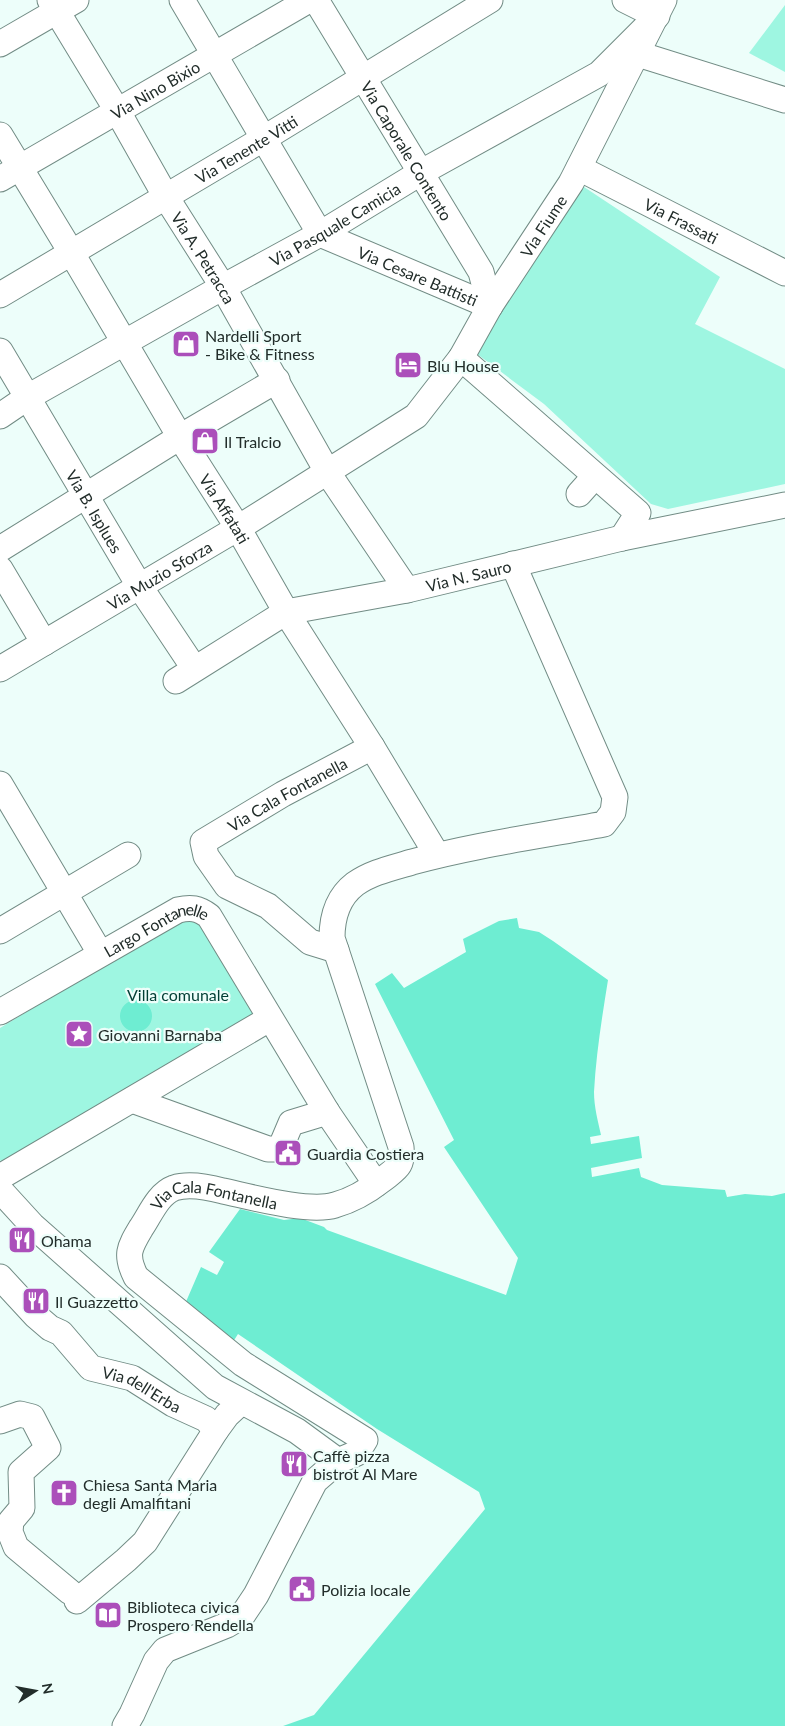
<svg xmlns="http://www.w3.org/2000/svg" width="785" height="1726" font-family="Lato,sans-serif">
<rect width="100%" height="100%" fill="#edfefa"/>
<path fill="#9ef6e1" d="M785,5v67l-36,-19z
M578,183l142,94 -25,47 90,45v115l-117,25 -17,-5 -107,-100 -71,-53z
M197,914l68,103 -260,149 -5,-6v-132l182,-110z"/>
<path fill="#6eedd2" d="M517,918l2,10 20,4 14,9 55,39c-6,37 -12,75 -14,112 0,15 4,29 7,43l-11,2 1,7 48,-8 3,22 -51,10 1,9 47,-9 2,9 21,8 63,5 2,7 18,-3 27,2 13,-3v533h-502l31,-11 171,-206 -6,-17 -102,-63 -139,-95 -7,11 -46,-41 16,-37 16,8 7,-13 -15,-10 31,-43 44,11 16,-2 24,9 3,3 179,65 12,-37 -74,-111 10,-7 -79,-156 17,-11 12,15 62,-36 -3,-13 36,-18z
M120 1016a16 16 0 1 1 32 0a16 16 0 1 1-32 0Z"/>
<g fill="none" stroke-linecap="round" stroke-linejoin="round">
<defs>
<g id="minor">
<path id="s1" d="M50,0l68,112 48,85 57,90 105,186 79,117"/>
<path id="s2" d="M182,0l138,234 170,72"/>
<path id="s3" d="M316,0l165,272 9,34"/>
<path d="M0,44l76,-44"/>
<path d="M638,54l147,46"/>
<path id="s4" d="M0,135l71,117 109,185 58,91 48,84 86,135 65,108"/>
<path id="s5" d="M579,168l206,105"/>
<path id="s6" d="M0,179l309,-179"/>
<path id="s7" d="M0,295l263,-156 227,-139"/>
<path id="s8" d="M0,351l140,236 54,81"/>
<path d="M461,358l177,155 -16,25"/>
<path id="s9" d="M0,416l28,-19 195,-110 97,-53 100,-61 179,-99 58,-58 -32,-16"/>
<path d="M579,494l16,-18"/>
<path d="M0,549l180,-112 97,-57"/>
<path d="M0,569l44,74"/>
<path id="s10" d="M0,669l238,-141 178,-112 45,-58 29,-52 81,-123 93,-183"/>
<path id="s11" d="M176,681l110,-69 121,-22 215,-52 163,-33"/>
<path d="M0,784l100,169"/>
<path d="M0,931l128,-76"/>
<path id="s12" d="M336,950l-26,-8 -42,-36 -41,-20 -21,-30 -3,-14 80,-48 89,-47"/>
<path id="s13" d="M0,1012l178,-102c13,-3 20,-2 31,6l118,196 49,72"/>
<path d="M132,1100l136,49h12l11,-26 36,-11"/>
<path d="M0,1177l269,-158"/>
<path d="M0,1190l32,35 183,162 82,44 41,30"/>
<path id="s14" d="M0,1277l36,39 14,12 11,5 30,35 41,10 41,26 33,15 10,11 11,-15 14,-13"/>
<path d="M0,1421l20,-7 12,3 16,31 -27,24 1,36 -11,13 -1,11 6,15 54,45"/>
<path d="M77,1601l49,-41 19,-18 71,-112"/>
<path id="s15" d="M125,1726l7,-12 24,-53 9,-11 62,-25 15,-9 14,-21 59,-114 23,-20 19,-8 8,-13 -122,-76 -107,-87c-11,-22 -7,-29 5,-49 9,-13 17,-34 33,-40 15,-5 34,-1 49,3 28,6 86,22 112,14 18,-5 33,-14 47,-25 15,-12 21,-13 19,-33l-69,-209c0,-21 6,-41 23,-54 17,-12 37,-16 57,-22 62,-17 128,-26 192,-38l9,-12 2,-15 -102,-233"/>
</g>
</defs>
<use href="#minor" stroke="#728c85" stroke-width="27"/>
<use href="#minor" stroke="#fff" stroke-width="25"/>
</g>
<defs>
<symbol id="shop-square" viewBox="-11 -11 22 22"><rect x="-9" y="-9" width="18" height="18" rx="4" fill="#ab4fba" stroke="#edfefa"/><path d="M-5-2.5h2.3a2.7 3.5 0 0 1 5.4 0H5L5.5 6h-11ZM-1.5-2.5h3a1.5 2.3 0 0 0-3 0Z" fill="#fff"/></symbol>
<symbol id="hotel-square" viewBox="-11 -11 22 22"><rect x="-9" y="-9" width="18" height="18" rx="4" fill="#ab4fba" stroke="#edfefa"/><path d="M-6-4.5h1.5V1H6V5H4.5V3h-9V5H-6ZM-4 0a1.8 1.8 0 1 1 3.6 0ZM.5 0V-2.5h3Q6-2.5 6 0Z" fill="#fff"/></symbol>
<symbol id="sight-square" viewBox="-11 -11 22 22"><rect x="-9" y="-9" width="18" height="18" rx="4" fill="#ab4fba" stroke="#edfefa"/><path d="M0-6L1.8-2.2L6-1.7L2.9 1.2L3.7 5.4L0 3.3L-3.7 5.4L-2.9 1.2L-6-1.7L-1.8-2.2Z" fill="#fff"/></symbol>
<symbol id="civic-square" viewBox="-11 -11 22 22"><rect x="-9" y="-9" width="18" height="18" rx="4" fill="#ab4fba" stroke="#edfefa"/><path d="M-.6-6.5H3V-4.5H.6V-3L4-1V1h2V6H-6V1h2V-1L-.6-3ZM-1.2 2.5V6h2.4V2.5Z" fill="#fff"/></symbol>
<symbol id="restaurant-square" viewBox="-11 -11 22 22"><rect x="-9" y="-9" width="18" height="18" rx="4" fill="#ab4fba" stroke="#edfefa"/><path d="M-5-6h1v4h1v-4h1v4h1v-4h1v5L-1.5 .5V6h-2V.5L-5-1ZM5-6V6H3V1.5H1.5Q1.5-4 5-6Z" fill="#fff"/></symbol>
<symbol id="church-square" viewBox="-11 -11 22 22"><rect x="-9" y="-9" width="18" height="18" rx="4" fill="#ab4fba" stroke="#edfefa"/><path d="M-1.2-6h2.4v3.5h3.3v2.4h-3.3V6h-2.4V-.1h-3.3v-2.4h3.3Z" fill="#fff"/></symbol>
<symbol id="library-square" viewBox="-11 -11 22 22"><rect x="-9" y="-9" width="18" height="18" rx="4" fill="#ab4fba" stroke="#edfefa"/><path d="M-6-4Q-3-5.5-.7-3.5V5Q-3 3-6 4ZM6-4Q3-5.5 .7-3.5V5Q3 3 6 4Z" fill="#fff"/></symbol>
</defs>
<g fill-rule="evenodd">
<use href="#shop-square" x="170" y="328" width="32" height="32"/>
<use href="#hotel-square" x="392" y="349" width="32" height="32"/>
<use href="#shop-square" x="189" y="425" width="32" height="32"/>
<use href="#sight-square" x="63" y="1018" width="32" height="32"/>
<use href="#civic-square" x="272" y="1137" width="32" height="32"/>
<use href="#restaurant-square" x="6" y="1224" width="32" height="32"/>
<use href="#restaurant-square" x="20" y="1285" width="32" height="32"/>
<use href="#restaurant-square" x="278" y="1448" width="32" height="32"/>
<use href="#church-square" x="48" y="1477" width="32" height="32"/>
<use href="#civic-square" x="286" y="1573" width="32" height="32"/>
<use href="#library-square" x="92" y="1599" width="32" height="32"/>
</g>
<g text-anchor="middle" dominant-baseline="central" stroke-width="4.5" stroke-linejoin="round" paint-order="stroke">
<g font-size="16" fill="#222d2a" stroke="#edfefa">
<text stroke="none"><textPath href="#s6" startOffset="179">Via Nino Bixio</textPath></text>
<text stroke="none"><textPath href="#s7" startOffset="286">Via Tenente Vitti</textPath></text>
<text stroke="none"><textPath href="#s3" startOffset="176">Via Caporale Contento</textPath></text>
<text stroke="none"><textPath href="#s5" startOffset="115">Via Frassati</textPath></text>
<text stroke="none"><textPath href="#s9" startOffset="386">Via Pasquale Camicia</textPath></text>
<text stroke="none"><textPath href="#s10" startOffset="716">Via Fiume</textPath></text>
<text stroke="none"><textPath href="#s1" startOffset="300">Via A. Petracca</textPath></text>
<text stroke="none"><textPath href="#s2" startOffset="378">Via Cesare Battisti</textPath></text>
<text stroke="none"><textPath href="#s4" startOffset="436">Via Affatati</textPath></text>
<text stroke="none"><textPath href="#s8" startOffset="186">Via B. Isplues</textPath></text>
<text stroke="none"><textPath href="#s10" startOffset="185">Via Muzio Sforza</textPath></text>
<text stroke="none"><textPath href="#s11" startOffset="316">Via N. Sauro</textPath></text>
<text stroke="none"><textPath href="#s12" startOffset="276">Via Cala Fontanella</textPath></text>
<text stroke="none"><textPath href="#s13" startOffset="179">Largo Fontanelle</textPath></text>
<text stroke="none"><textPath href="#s15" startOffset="816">Via Cala Fontanella</textPath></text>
<text stroke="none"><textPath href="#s14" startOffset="185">Via dell'Erba</textPath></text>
</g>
<g font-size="16" fill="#222d2a" stroke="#edfefa" text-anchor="start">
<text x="205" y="335">Nardelli Sport<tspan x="205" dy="18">- Bike &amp; Fitness</tspan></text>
<text x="427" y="365">Blu House</text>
<text x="224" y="441">Il Tralcio</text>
<text x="98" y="1034">Giovanni Barnaba</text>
<text x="307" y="1153">Guardia Costiera</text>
<text x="41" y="1240">Ohama</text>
<text x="55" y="1301">Il Guazzetto</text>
<text x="313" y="1455">Caffè pizza<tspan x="313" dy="18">bistrot Al Mare</tspan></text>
<text x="83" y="1484">Chiesa Santa Maria<tspan x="83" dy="18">degli Amalfitani</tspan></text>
<text x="321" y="1589">Polizia locale</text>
<text x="127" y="1606">Biblioteca civica<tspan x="127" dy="18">Prospero Rendella</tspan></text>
</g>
<g font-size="16" fill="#013e34" stroke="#edfefa">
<text x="178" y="994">Villa comunale</text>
</g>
</g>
<g transform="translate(35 1691) rotate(79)" stroke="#edfefa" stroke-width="4" paint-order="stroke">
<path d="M0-4L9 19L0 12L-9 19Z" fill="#222d2a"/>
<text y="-8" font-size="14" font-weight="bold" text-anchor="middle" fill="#222d2a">N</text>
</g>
</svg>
